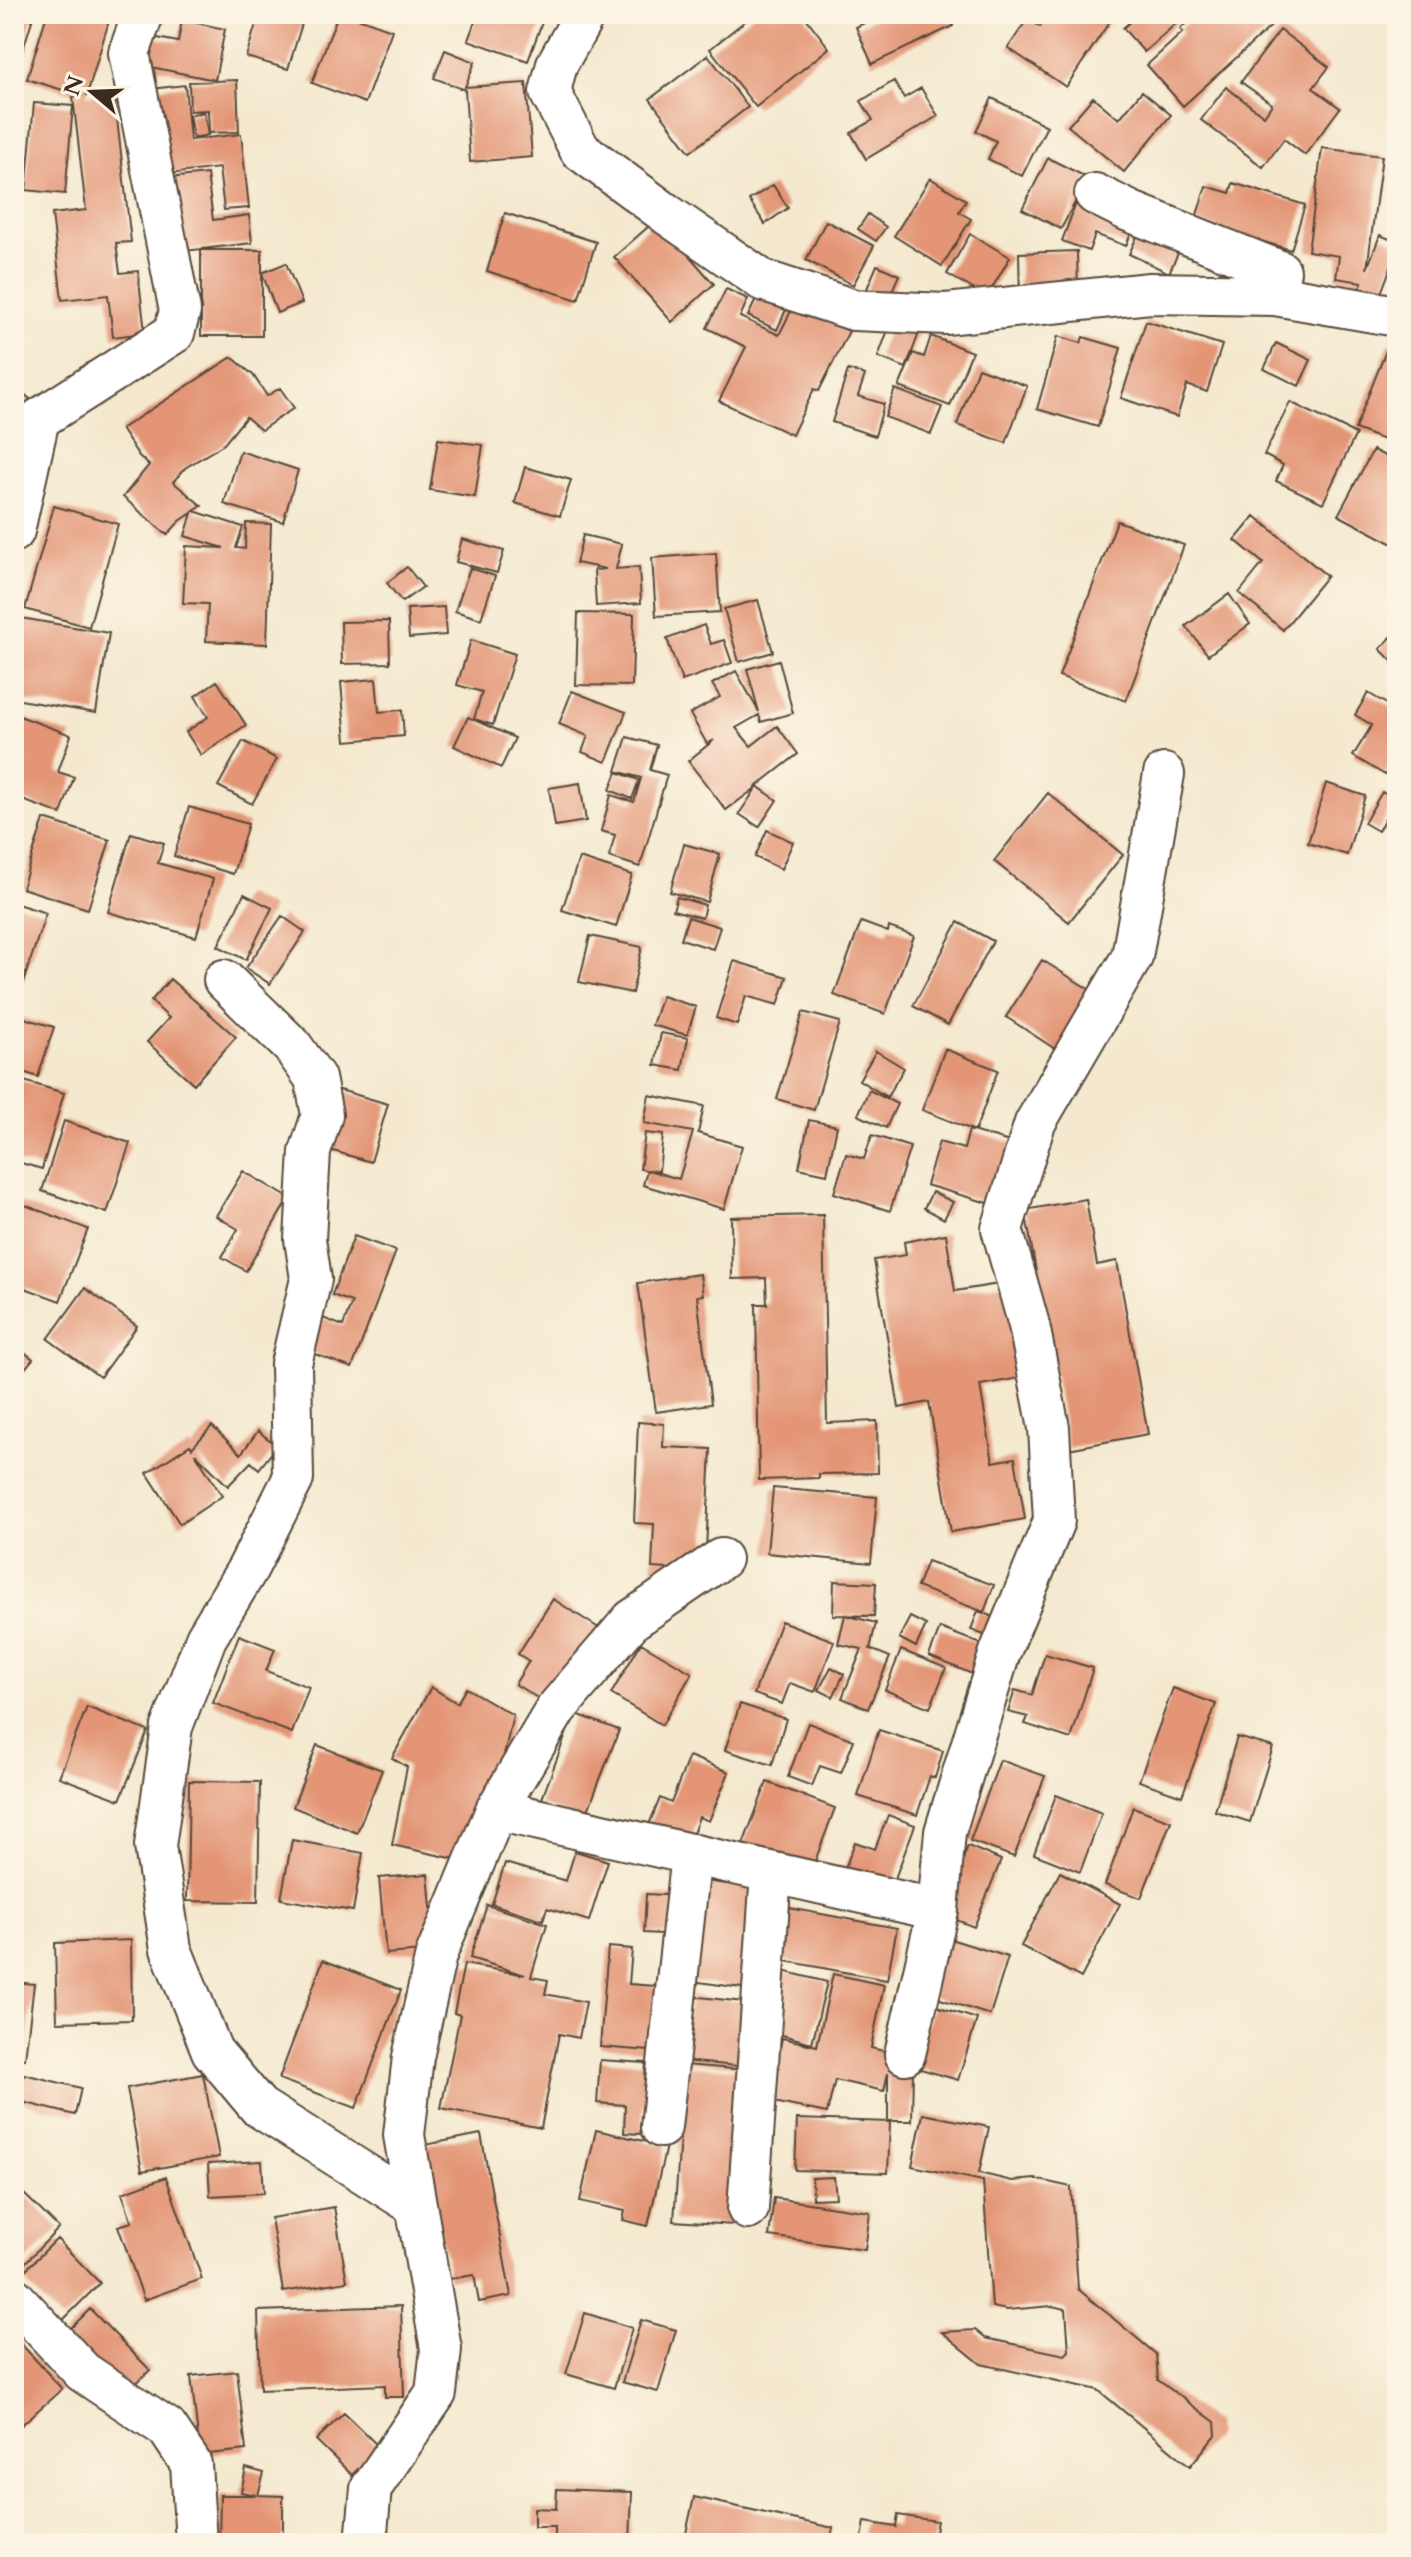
<svg xmlns="http://www.w3.org/2000/svg" width="1411" height="2557" font-family="Cardo,serif">
<rect width="100%" height="100%" fill="#fcf5e5"/>
<filter id="ink" filterUnits="userSpaceOnUse"><feTurbulence type="fractalNoise" baseFrequency=".0125" numOctaves="2"/><feDisplacementMap in="SourceGraphic" scale="16" xChannelSelector="R" yChannelSelector="G"/><feConvolveMatrix kernelMatrix="1 2 1 2 8 2 1 2 1" color-interpolation-filters="sRGB"/></filter>
<filter id="wash" filterUnits="userSpaceOnUse"><feTurbulence type="fractalNoise" baseFrequency=".006" numOctaves="4" result="noise"/><feDisplacementMap in="SourceGraphic" scale="32" xChannelSelector="R" yChannelSelector="G"/><feGaussianBlur stdDeviation="1.8" result="paint"/><feColorMatrix in="noise" values="0 0 0 0 0 0 0 0 0 0 0 0 0 0 0 0 0 1.4 0 .05"/><feComposite in="paint" operator="in"/></filter>
<g filter="url(#wash)">
<rect width="100%" height="100%" fill="#f4e9cf"/>
<g id="blocks">
<path fill="#e39576" d="M14,14h20l-19,61h-1z
M47,14h64l-24,81 27,-3 17,150 -15,1 4,30 18,-2 7,62 -32,4 -5,-42 -46,5 -10,-86 34,-4 -13,-113 9,-1 -55,-17z
M259,14h46l-17,55 -42,-12z
M338,14h9l45,16 -27,73 -53,-20z
M478,14h67l-17,47 -60,-21z
M754,14h49l26,34 -73,59 -46,-58z
M883,14h64l6,12 -81,38 -16,-37z
M1049,14h51l10,7 -44,66 -58,-39 20,-30 12,9z
M1139,14h34l6,7 -35,31 -21,-24z
M1196,14h78l5,5 -96,87 -36,-41 36,-33 -3,-3z
M182,20l43,9 -10,51 -74,-15 6,-29 31,6z
M1280,30l49,37 -16,21 27,20 -35,47 -21,-16 -21,28 -62,-47 25,-33 38,29 8,-12 -31,-22z
M445,50l30,12 -10,25 61,-4 6,74 -62,5 -5,-72 -31,-12z
M708,55l40,52 -58,45 -40,-53z
M237,80l2,52 -30,1 -1,-23 -18,1 -1,-29z
M894,81l10,17 17,-10 17,28 -72,43 -15,-26 22,-13 -12,-19z
M185,85l5,55 51,-6 8,74 -25,2 -5,-42 -67,8 -10,-86z
M1142,91l29,24 -47,57 -56,-46 25,-29 26,22z
M992,98l55,28 -25,50 -34,-17 8,-18 -20,-10z
M34,103l39,3 -8,88 -39,-4z
M204,112l4,23 -15,3 -4,-23z
M1322,148l60,8 -15,113 13,-34 17,7v9l-19,50 -20,-8 4,-11 -26,-4 3,-22 -31,-5z
M1048,158l40,20 -27,51 -39,-20z
M207,174l6,46 36,-5 3,28 -75,9 -9,-74z
M930,178l36,22 -7,12 12,7 -29,47 -48,-30z
M1233,183l72,22 -14,45 -96,-29 11,-35 24,7z
M773,185l15,23 -23,16 -16,-24z
M1078,198l58,22 -10,26 -31,-12 -6,17 -27,-10z
M505,213l91,29 -18,58 -91,-29z
M868,214l18,13 -10,14 -18,-12z
M657,219l57,65 -42,38 -58,-65z
M826,221l48,25 -21,39 -47,-25z
M1139,232l40,19 -10,22 -40,-19z
M970,234l40,23 -23,40 -40,-23z
M201,250h61v23l24,-10 16,40 -25,10 -15,-40v63h-61z
M1077,251l1,46 -58,1 -1,-45z
M877,265l22,10 -11,25 -22,-9z
M726,289l22,10 -8,18 39,18 15,-30 55,26 -30,60 -5,-2 -22,46 -73,-34 27,-54 -39,-19z
M760,291l28,14 -11,25 -29,-14z
M1146,321l76,24 -15,47 -20,-7 -10,32 -56,-19z
M891,322l28,11 -13,35 -28,-11z
M931,336l41,16 -22,54 -51,-19 14,-34 11,4z
M1058,336l23,7 2,-6 38,11 -23,79 -61,-18z
M1276,343l35,17 -12,26 -35,-17z
M1389,343l8,3v99l-42,-16z
M232,357l21,18 14,21 13,-8 14,20 -33,22 -15,-13 -22,27 -39,24 -12,14 29,24 -8,5 49,16 -7,21 9,1 1,-26 25,1 -4,120 -61,-3 2,-37 -25,-1 3,-57 38,2 -39,-12 7,-23 -12,8 -13,14 -44,-38 26,-32 -10,-9 -18,-27z
M978,368l49,18 -21,57 -49,-18z
M848,370l17,5 -7,21 26,8 -9,32 -43,-14z
M14,385l16,14 -16,19z
M895,389l47,18 -11,27 -46,-17z
M1290,402l66,32 -33,69 -47,-22 7,-16 -19,-10z
M438,439l45,6 -8,52 -45,-7z
M1373,450l24,12v84l-59,-31z
M240,451l58,19 -15,52 -59,-18z
M525,467l46,13 -11,36 -45,-13z
M54,506l64,18 -29,103 -64,-18z
M1255,516l72,60 -44,54 -44,-37 24,-30 -28,-23z
M1117,521l67,24 -58,156 -67,-25z
M583,535l39,9 -6,25 23,-2 2,36 -45,3 -2,-36 12,-1 -30,-6z
M462,539l42,12 -7,22 -41,-11z
M716,553l4,59 -64,4 -4,-58z
M407,567l16,20 -21,15 -15,-19z
M470,568l25,8 -14,43 -26,-8z
M1229,594l21,30 -42,31 -22,-29z
M758,600l15,52 -34,10 -15,-53z
M444,607l2,28 -37,3 -2,-29z
M578,613l56,1 -2,72 -56,-1z
M21,618l88,15 -13,80 -82,-14v-37z
M389,621l1,42 -48,1 -1,-42z
M704,625l7,19 13,-4 8,23 -50,18 -15,-42z
M1397,631v35l-17,-17z
M471,640l44,14 -22,71 -19,-6 8,-27 -25,-7z
M779,660l14,53 -32,9 -2,-7 -23,13 15,18 26,-20 21,28 -41,32 20,14 -18,27 -20,-13 18,-27 -31,23 -38,-49 26,-21 -7,4 -17,-30 30,-17 -8,-13 24,-13 23,41 -12,-43z
M376,679l3,33 23,-2 2,26 -58,5 -5,-59z
M217,681l29,44 -45,30 -15,-23 22,-15 -13,-21z
M572,691l54,21 -20,50 -24,-10 6,-16 -29,-12z
M1368,693l29,17v45l-12,20 -32,-19 19,-31 -17,-10z
M14,714l57,21 -13,37 16,5 -13,37 -47,-17z
M468,717l47,21 -14,30 -47,-22z
M627,737l30,8 -7,25 17,5 -27,92 -31,-10 6,-22 -14,-4 10,-36 23,7 7,-24 -25,-7z
M243,741l34,18 -25,45 -34,-18z
M617,772l22,8 -7,19 -22,-9z
M580,783l6,38 -31,5 -6,-38z
M1326,783l39,13 -18,59 -39,-12z
M1382,792l14,8 -18,31 -14,-8z
M1048,793l75,62 -54,67 -75,-61z
M189,807l59,17 -15,50 -59,-18z
M14,813l9,3 -9,22z
M44,819l66,21 -22,69 -66,-21z
M767,830l26,12 -12,27 -26,-12z
M131,833l33,10 -6,20 55,16 -17,58 -88,-25z
M684,844l36,10 -13,48 -37,-10z
M579,858l53,17 -16,52 -54,-17z
M244,894l28,14 -26,52 -28,-14z
M677,897l28,8 -3,13 -29,-8z
M14,903l32,10 -26,79 -6,-2z
M282,916l23,16 -35,52 -24,-16z
M688,917l32,10 -7,22 -32,-10z
M861,922l27,10 1,-5 25,9 -29,78 -51,-19z
M958,922l35,19 -45,84 -35,-19z
M590,936l52,11 -10,46 -53,-11z
M1042,960l61,38 -37,58 -60,-39z
M734,961l53,16 -9,28 -32,-9 -9,29 -21,-7z
M170,979l66,58 -42,47 -47,-42 22,-24 -18,-17z
M662,996l34,11 -9,28 -35,-10z
M803,1012l37,10 -26,88 -37,-11z
M14,1015l40,12 -16,50 -24,-8z
M661,1033l27,5 -6,32 -27,-5z
M945,1049l53,21 -23,61 -53,-21z
M876,1051l28,17 -17,29 -28,-17z
M14,1078l50,15 -22,76 -28,-8z
M333,1088l55,16 -17,58 -55,-16z
M869,1090l28,14 -11,24 -28,-13z
M649,1095l55,11 -6,27 44,13 -18,63 -81,-24 4,-15 -7,-1 5,-36 18,2 -4,36 -11,-1 31,9 14,-47 -49,-9z
M809,1120l28,6 -10,48 -28,-6z
M64,1121l66,22 -23,70 -65,-22z
M969,1130l44,13 -18,62 -69,-20 13,-43 25,7z
M872,1135l38,12 -20,64 -56,-18 12,-39 18,5z
M243,1171l46,27 -43,73 -24,-14 16,-28 -22,-13z
M932,1192l21,10 -9,17 -20,-11z
M1086,1199l11,66 20,-4 31,173 -80,15 -43,-239z
M17,1202l71,27 -28,72 -46,-17v-74z
M823,1215l4,208 50,-2 1,52 -59,1v4l-60,2 -3,-176h11l-1,-26 -34,1 -1,-62z
M946,1234l9,57 50,-8 15,95 -40,7 13,77 22,-4 10,61 -74,13 -22,-130 -30,6 -25,-148 32,-5 -2,-13z
M354,1236l42,15 -44,117 -51,-19 12,-35 30,12 9,-24 -20,-7z
M700,1274l3,21 -6,1 14,108 -55,8 -18,-129z
M85,1288l52,38 -37,51 -52,-38z
M14,1344l19,15 -19,23z
M638,1422l26,2 -1,23 48,2 -6,122 -53,-3 2,-44 -20,-1z
M212,1426l29,28 17,-23 19,15 -18,23 -8,-7 -23,24 -33,-33 27,43 -42,28 -33,-51 43,-28 2,3z
M773,1488l104,9 -6,66 -104,-10z
M927,1561l67,24 -10,27 -67,-25z
M834,1581l42,2 -2,33 -41,-1z
M553,1599l52,33 -50,77 -40,-25 14,-23 -11,-7z
M978,1611l21,8 -7,19 -21,-8z
M845,1615l31,8 -6,26 20,8 -22,52 -26,-11 20,-49 -24,-5z
M910,1617l16,8 -10,22 -17,-9z
M781,1621l53,20 -19,51 -25,-9 -8,21 -28,-10z
M940,1628l44,17 -12,29 -43,-18z
M239,1635l36,14 -9,22 43,16 -17,46 -79,-30z
M641,1643l51,30 -30,52 -51,-31z
M901,1650l45,18 -16,40 -45,-18z
M1045,1654l48,14 -22,71 -46,-15 3,-7 -20,-5 7,-22 17,5z
M831,1667l13,7 -11,23 -14,-7z
M431,1687l26,16 9,-15 47,27 -10,45 -43,100 -68,-15 15,-78 -15,-9z
M1173,1688l43,16 -34,92 -43,-15z
M740,1704l46,15 -14,46 -47,-15z
M87,1707l61,24 -28,69 -61,-23z
M574,1713l45,17 -35,91 -44,-17z
M808,1723l46,17 -13,33 -21,-7 -8,20 -24,-9z
M879,1730l64,21 -8,27 -5,-2 -13,39 -59,-19z
M1237,1737l36,10 -23,75 -35,-11z
M317,1745l65,25 -25,63 -64,-26z
M689,1756l40,16 -20,49 -10,-4 -10,27 -41,-17 12,-29 11,5z
M1000,1760l45,16 -31,81 -44,-16z
M189,1781l71,1 -2,120 -71,-1z
M767,1782l68,26 -24,64 -69,-25z
M1056,1795l46,18 -22,59 -46,-18z
M1133,1807l38,14 -30,77 -36,-13z
M888,1815l27,10 -24,64 -47,-18 11,-29 20,7z
M292,1840l71,13 -10,58 -72,-12z
M968,1846l33,14 -27,67 -33,-13z
M575,1851l33,10 -19,60 -42,-13 -4,12 -51,-16 13,-41 61,18z
M1060,1872l60,32 -39,74 -60,-32z
M428,1874l7,76 -49,4 -7,-76z
M697,1880l67,9 -14,100 -66,-9z
M646,1894l36,2 -2,39 -36,-2z
M487,1905l60,19 -16,53 17,3 -3,14 41,8 -7,36 -20,-4 -18,94 -100,-20 19,-93 -6,-2 10,-49 61,11 -55,-17z
M789,1908l108,20 -10,52 -107,-20z
M947,1938l61,19 -18,58 -62,-20z
M131,1940l1,80 -75,2 -2,-79z
M608,1947l24,2 -3,35 39,3 -5,65 -63,-5z
M323,1960l78,30 -45,118 -77,-29z
M783,1971l44,11 -15,61 -45,-12z
M833,1974l51,11 -13,63 21,5 -3,16h24l-1,52h-24v-48l-4,18 -49,-11 -8,33 -58,-12 13,-63 35,8z
M14,1982l20,2 -9,75 -11,-1z
M690,1996l54,6 -7,64 -54,-5z
M933,2005l44,14 -19,61 -44,-13z
M600,2060l46,3 -4,71 -18,-1 1,-28 -28,-2z
M685,2065l61,5 -12,155 -60,-4z
M24,2074l57,14 -6,27 -57,-14z
M203,2074l16,83 -77,14 -15,-83z
M923,2114l66,13 -10,46 33,8 23,-2 36,8 7,102 78,65 2,26 57,42 1,13 -26,31 -92,-76 -117,-26 -39,-32 33,-2 10,8 80,17 4,-4 -3,-42 -14,-3 -45,4 -15,-3 -9,-126 -71,-15z
M797,2119l93,3 -2,51 -93,-3z
M596,2130l70,16 -18,80 -25,-6 2,-9 -45,-10z
M481,2134l30,162 -32,6 -5,-27 -25,4 -24,-134z
M262,2161l2,32 -54,3 -2,-32z
M166,2177l36,102 -58,21 -26,-74 14,-4 -10,-29z
M834,2177l2,21 -23,1 -1,-21z
M21,2191l38,37 -45,46v-75z
M774,2198l96,14 -5,38 -96,-14z
M334,2207l13,74 -64,11 -12,-74z
M57,2239l43,44 -38,38 -43,-45z
M401,2306l3,91h-19v-12l-125,5 -2,-79z
M90,2309l60,61 -27,26 -59,-61z
M585,2313l47,15 -18,60 -48,-14z
M641,2320l35,10 -18,62 -36,-10z
M14,2336l48,53 -46,41 -2,-2z
M237,2371l9,79 -46,5 -9,-79z
M344,2413l35,34 -27,28 -36,-35z
M246,2468l18,5 -6,22 25,1v47h-64l1,-48h36l-15,-3z
M557,2489l75,3 -2,51h-75v-16h-21v-19l22,1z
M694,2497l139,31 -3,15h-146z
M898,2515l39,6 -4,22h-72l4,-21 31,5z"/>
</g>
</g>
<g filter="url(#ink)">
<use href="#blocks" fill-opacity="0" stroke="#574739" stroke-width="2"/>
<g fill="none" stroke-linecap="round" stroke-linejoin="round">
<defs>
<path id="minor" d="M585,14l-28,50 -7,28 30,58 88,65 94,65 92,30 92,4 204,-21 125,2 122,21
M1095,194l34,17 151,60 -5,24
M14,531l25,-112 135,-86 6,-22 -51,-258 14,-39
M224,980l68,66 23,32 7,37 -12,37 -5,87 6,40 -20,85 2,115 -45,89 -42,70 -34,89 -17,119 16,103 41,102 47,56 157,99
M496,1810l442,100
M905,2054l33,-144 7,-78 55,-180 54,-131 -5,-93 -20,-103 -27,-96 33,-106 97,-166 32,-183
M661,2127l30,-273
M748,2209l23,-336
M14,2298l69,74 84,56 24,36 5,79
M366,2543l5,-55 65,-95 5,-44 -37,-214 9,-78 23,-102 60,-145 60,-101 76,-89 89,-61"/>
</defs>
<use href="#minor" stroke="#574739" stroke-width="44"/>
<use href="#minor" stroke="#fff" stroke-width="40"/>
</g>
</g>
<rect width="1411" height="2557" fill="none" stroke="#fcf5e5" stroke-width="48"/>
<g transform="translate(92 92) rotate(289)" stroke="#fcf5e5" stroke-width="6" paint-order="stroke">
<path d="M0-6L14 30L0 20L-14 30Z" fill="#3b2a1e"/>
<text y="-12" font-size="22" font-weight="bold" text-anchor="middle" fill="#3b2a1e">N</text>
</g>
</svg>
